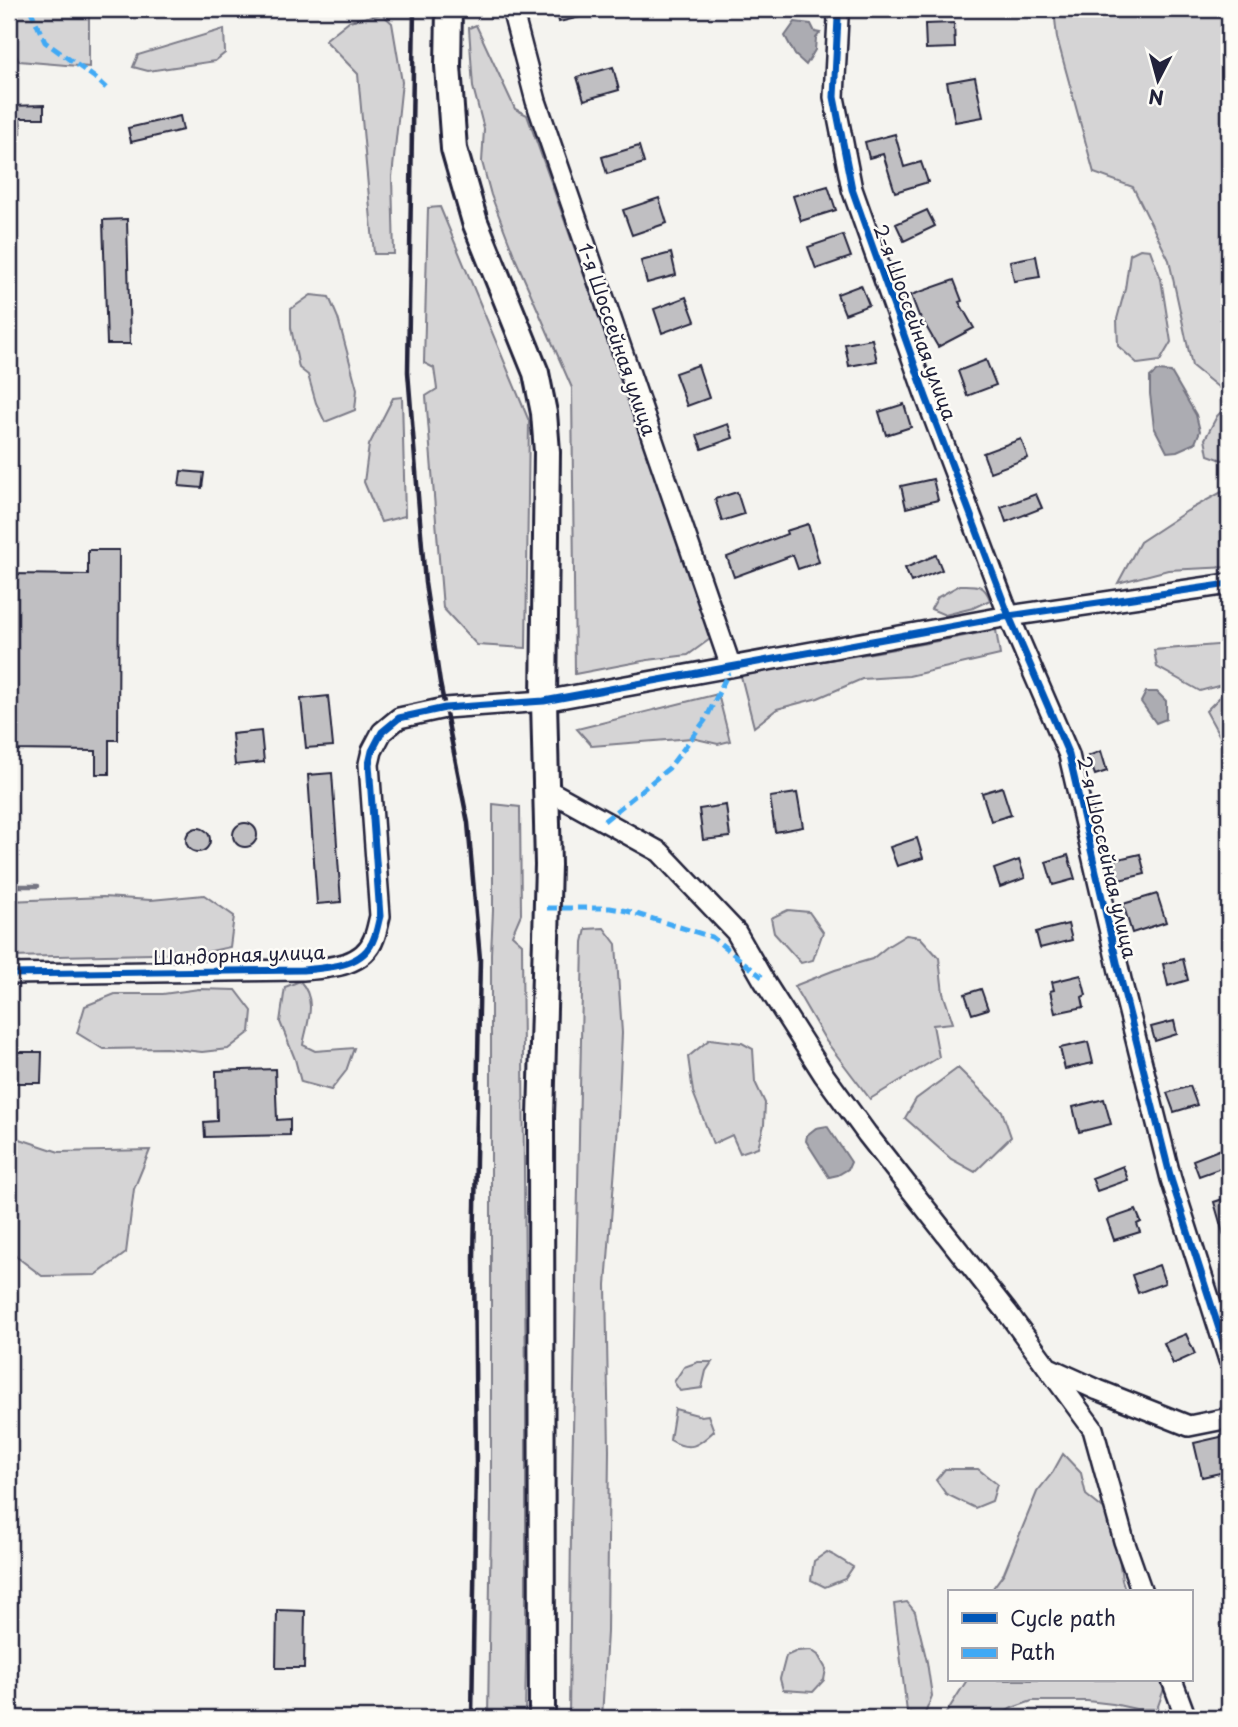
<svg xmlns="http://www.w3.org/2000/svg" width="1238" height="1727" font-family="'Playpen Sans',sans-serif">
<rect width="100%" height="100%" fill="#f4f3ef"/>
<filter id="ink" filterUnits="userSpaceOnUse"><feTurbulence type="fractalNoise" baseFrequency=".0143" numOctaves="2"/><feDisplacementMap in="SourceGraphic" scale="14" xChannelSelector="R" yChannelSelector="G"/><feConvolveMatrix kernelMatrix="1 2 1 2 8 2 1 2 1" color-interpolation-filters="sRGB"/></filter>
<g filter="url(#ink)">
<path fill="#d5d4d5" stroke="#7c7b88" stroke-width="2" d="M9,9h80v58l-70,-6 -10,-18z
M1054,9h175v387l-37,-30 -23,-106 -36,-73 -39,-14 -37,-135z
M382,14l10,9 10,59 -10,95 2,77h-20l-16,-180 -33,-34 24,-19z
M476,25l39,84 12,6 186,522 -25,18 -40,5 -73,14 -3,-286 -56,-128 -25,-65 -9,-33 2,-33 -11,-42 -4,-59z
M224,29l1,24 -10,8 -67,10 -15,-4 5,-12z
M440,207l89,214 -3,227 -49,-3 -34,-37 -17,-212 11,-7 -3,-21 -10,-5 4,-155z
M1140,249l10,1 11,29 10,63 -11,19 -22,3 -20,-18 -1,-27 8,-30 5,-35z
M311,295l18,2 9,21 19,71 -2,21 -30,12 -9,-19 -8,-28 -9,-7 -8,-40v-19z
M402,397l3,119 -24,6 -17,-40 5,-37 24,-47z
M1229,404v55l-7,1 -14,-5 -3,-16 12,-23z
M1229,488v79l-61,3 -50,13 22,-41 47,-31z
M960,585c16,0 24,-2 30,15l-17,8 -28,7 -14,-6 7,-12z
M996,630l4,25 -91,21 -47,3 -44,19 -41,11 -23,18 -14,-55c86,-9 171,-26 256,-42z
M1229,644v39l-29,8 -43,-24 -3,-17z
M718,694l12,47 -12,3 -26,-6 -100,8 -15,-17z
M1229,695v58l-23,-42 13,-13z
M493,804l27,3 1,107 -9,21 10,9 4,448v268l-1,58h-37l3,-208v-556l2,-44z
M204,895l30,21 -4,31 -28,6 -193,4v-56l94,-4 48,3z
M788,910l21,2 14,20 -10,28 -12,3 -27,-30 -3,-15z
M604,928l12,16 6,89 -5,108 -11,144 3,165 -2,182 -5,86h-33l2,-189 12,-587 3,-13z
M906,935l14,2 19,21 4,35 10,30 -20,2 6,32 -69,42 -44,-58 -32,-55 41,-16 37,-11 16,-13z
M300,981c18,20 7,42 3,64l12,6 39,-3 -8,23 -15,19 -30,-8 -6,-23 -15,-37 5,-35z
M199,989l37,1 16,21 -2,21 -22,17 -26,3 -36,-4 -63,1 -26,-16 8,-27 30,-12h48z
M710,1039l32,4 11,6 2,33 10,21 -1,22 -6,22 -18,6 -8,-18 -19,9 -20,-52 -5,-35z
M958,1068l44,43 9,26 -36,35 -24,-13 -46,-41 11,-19z
M14,1137l45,15 91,-2 -16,39 -8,64 -30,22 -54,1 -33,-25v-113z
M698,1362h14l-6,9 -4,17 -22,3 -6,-9 10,-15z
M675,1409l26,7 7,-1 6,16c-16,15 -24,21 -44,9z
M1063,1454l18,19 5,22 20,16 11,30 5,39 4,12h-136l14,-19 33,-81 16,-20z
M945,1469h33l19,15 -5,17 -17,7 -29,-14 -10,-14z
M827,1552l8,4 18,11 -8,12 -20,8 -14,-7 3,-19z
M907,1602l8,10 12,50 5,34 -8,20 -17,-4 -13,-108z
M811,1650l7,5 8,14 -2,11 -11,12 -30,-2 -3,-11 6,-23 11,-5z
M967,1680h194l3,9 -7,20h-21l-23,-5 -26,-3h-55l-20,7 -17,10h-52z"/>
<path fill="#acacb2" stroke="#757582" stroke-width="2" d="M795,22l16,2 4,8 5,1 -4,5 -1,12 -9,15 -11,-10 -10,-19z
M1157,371l14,1 25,43 4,16 -5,12 -18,8 -10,1 -13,-25 -4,-33v-17z
M1146,692h11l9,9v18l-10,4 -15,-21z
M827,1126l24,36 -3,7 -10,6 -9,2 -23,-36 1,-6 9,-7z"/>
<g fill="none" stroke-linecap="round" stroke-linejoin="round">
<path stroke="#757582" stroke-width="4.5" d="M9,886h29"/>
</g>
<path fill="#c0bfc2" stroke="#22223b" stroke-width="2" d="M556,9h37v5l-34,8z
M954,23l1,25 -29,1 -1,-25z
M613,67l6,23 -35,10 -7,-23z
M975,77l8,40 -28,5 -8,-40z
M44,105v13h-24l1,16h-12v-28z
M180,116l3,14 -52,12 -3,-14z
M895,134l9,33 17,-5 7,20 -33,10 -12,-38 -14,4 -4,-16z
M639,146l5,17 -37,11 -5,-17z
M828,186l8,24 -35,11 -8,-25z
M659,198l8,25 -35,12 -9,-25z
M927,210l8,16 -31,15 -8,-17z
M127,219l3,125h-23l-4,-124z
M843,235l8,22 -35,12 -8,-22z
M671,253l5,22 -29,8 -6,-22z
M1036,256l4,21 -26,4 -4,-20z
M954,280l8,21 -3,1 15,26 -36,19 -18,-31h-1l-8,-21z
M861,285l8,20 -24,9 -8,-20z
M686,297l9,24 -33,12 -8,-24z
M872,339l5,22 -28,5 -4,-22z
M986,360l10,25 -29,11 -9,-25z
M698,365l11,33 -22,8 -12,-33z
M904,404l7,23 -25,8 -7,-23z
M728,424l5,14 -31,11 -5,-14z
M1021,439l7,19 -38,14 -7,-19z
M181,471l23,2 -2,15 -23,-2z
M933,479l5,21 -32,8 -5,-22z
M737,492l7,22 -22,7 -7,-22z
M1036,494l6,14 -36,14 -5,-15z
M808,524l11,38 -21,7 -5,-14 -59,22 -7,-20 60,-23 -1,-3z
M88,550h31l-1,190h-9v34h-13v-23l-87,-1 2,-176 77,1z
M936,555l6,15 -31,12 -6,-14z
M328,696l5,50 -27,2 -5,-49z
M261,731l3,31 -29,3 -3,-31z
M1101,751l6,20 -12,4 -7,-19z
M332,773l9,129 -24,2 -9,-129z
M1002,787l9,28 -20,6 -9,-28z
M797,793l6,34 -28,5 -5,-35z
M726,805l4,32 -27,3 -4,-31z
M233 835a12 12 0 1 1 24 0a12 12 0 1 1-24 0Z
M186 840a12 12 0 1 1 24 0a12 12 0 1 1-24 0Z
M917,838l6,20 -26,8 -7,-19z
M1140,854l5,20 -26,6 -5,-20z
M1068,855l7,24 -22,6 -7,-23z
M1019,860l6,18 -25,9 -6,-18z
M1157,894l9,28 -34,11 -9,-29z
M1068,924l4,16 -32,8 -4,-16z
M1183,959l5,21 -20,6 -5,-22z
M1081,975l5,20 -4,2 2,10 -29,6 -5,-22 4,-1 -2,-8z
M981,989l7,20 -16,5 -7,-20z
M1174,1021l3,13 -22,7 -4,-14z
M1088,1042l5,21 -28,6 -5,-21z
M10,1052h32l-1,31h-31z
M275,1069l2,51 13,-1v16l-85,2 -1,-15 13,-1 -1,-50z
M1190,1086l7,19 -23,7 -7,-19z
M1104,1099l7,25 -32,8 -6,-25z
M1221,1149l6,17 -28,10 -6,-16z
M1123,1166l5,14 -31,11 -5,-13z
M1229,1197v46h-3l-12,-41z
M1136,1210l5,12 -4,2 3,8 -26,8 -7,-20z
M1159,1265l6,18 -27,10 -6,-18z
M1186,1334l9,20 -22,10 -9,-21z
M1229,1435v36l-27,6 -8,-34z
M277,1610l28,1 -1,57h-28z"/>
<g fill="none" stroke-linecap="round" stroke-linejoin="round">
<defs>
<path id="minor" d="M512,9l24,92 195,566
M835,9l3,9 -4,79 18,92 74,208 83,219 60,139 53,229 49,195 58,181
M546,789l114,63 76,80 28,49 60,94 43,59 140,178 86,117 31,112 18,51
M9,974l292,-4c26,-2 63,-3 73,-32 3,-7 4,-15 6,-22l-11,-152 3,-13 10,-19 17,-14 46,-10 99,-7 465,-85 220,-32
M1049,1368l49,22 91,36 40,-8
M1172,1680l14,38"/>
<path id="major" d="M449,9l-1,57 6,83 21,73 61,151 8,40 3,39 -3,249 4,164 -7,252 1,601"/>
</defs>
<use href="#minor" stroke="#22223b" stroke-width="24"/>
<use href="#major" stroke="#22223b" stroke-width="30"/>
<use href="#minor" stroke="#fdfcf7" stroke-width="19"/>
<use href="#major" stroke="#fdfcf7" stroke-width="24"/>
<path stroke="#22223b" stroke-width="4.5" d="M414,9l-6,363 17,211 15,100 28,140 12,136 -6,299 2,207 -4,253"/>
<path stroke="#3fa9f5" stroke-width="5" stroke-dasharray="10 5" stroke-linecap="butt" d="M30,9l15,33 49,35 12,11
M604,821l65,-53 37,-49 25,-52
M547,908h63l17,3 85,26 50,40"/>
<defs>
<path id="cycleway" d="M835,9l3,9 -4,79 18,92 74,208 83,219 60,139 53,229 49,195 58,181
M9,974l292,-4c26,-2 63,-3 73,-32 3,-7 4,-15 6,-22l-11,-152 3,-13 10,-19 17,-14 46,-10 99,-7 465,-85 220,-32"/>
</defs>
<use href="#cycleway" stroke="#fdfcf7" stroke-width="11"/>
<use href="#cycleway" stroke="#0057b8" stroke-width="7"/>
</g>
</g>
<g text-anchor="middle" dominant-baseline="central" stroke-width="5" stroke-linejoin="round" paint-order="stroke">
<g font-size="19" fill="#22223b" stroke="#fdfcf7">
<text transform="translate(916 322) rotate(70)">2-я Шоссейная улица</text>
<text transform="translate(618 339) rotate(71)">1-я Шоссейная улица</text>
<text transform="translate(1108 857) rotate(77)">2-я Шоссейная улица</text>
<text transform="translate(239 954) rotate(-2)">Шандорная улица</text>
</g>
</g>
<rect width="1238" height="1727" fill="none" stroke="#fdfcf7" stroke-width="35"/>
<rect x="18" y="18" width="1203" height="1692" fill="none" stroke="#22223b" stroke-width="2.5" filter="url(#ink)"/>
<rect x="948" y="1590" width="245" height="91" fill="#fdfcf7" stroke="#a5a5ac" stroke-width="2"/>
<rect x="962" y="1613" width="35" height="10" fill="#0057b8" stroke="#a5a5ac" stroke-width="2"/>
<text x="1010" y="1626" font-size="21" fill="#22223b">Cycle path</text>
<rect x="962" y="1648" width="35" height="10" fill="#3fa9f5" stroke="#a5a5ac" stroke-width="2"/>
<text x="1010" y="1660" font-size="21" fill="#22223b">Path</text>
<g transform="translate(1158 80) rotate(186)" stroke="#fdfcf7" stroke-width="5" paint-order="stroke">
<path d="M0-5L12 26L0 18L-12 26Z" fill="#22223b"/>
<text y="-10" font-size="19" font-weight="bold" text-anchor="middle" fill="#22223b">N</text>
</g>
</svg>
